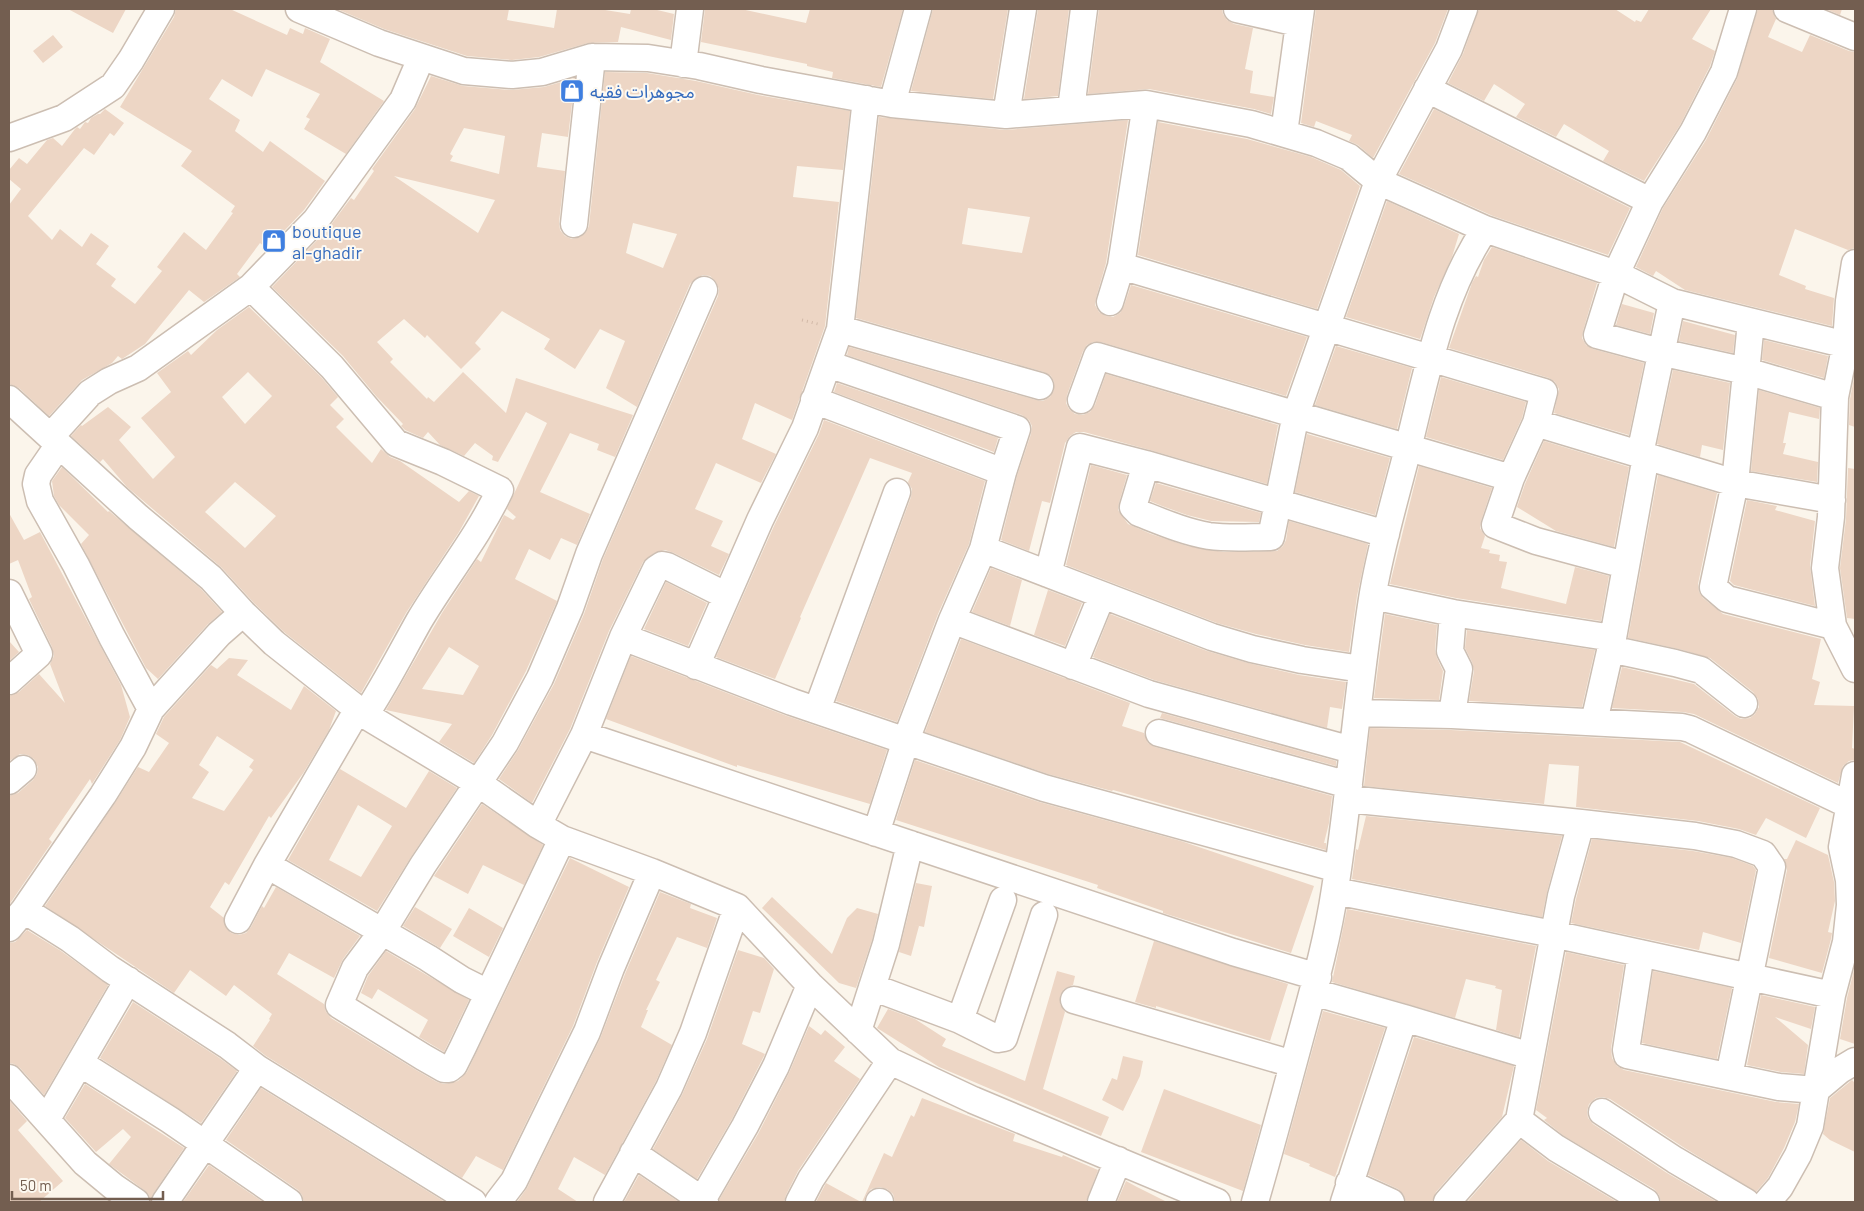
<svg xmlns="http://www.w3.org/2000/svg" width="1864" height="1211" font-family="Barlow,'Noto Sans Arabic',sans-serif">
<rect width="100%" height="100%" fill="#fbf5eb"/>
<path fill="#edd6c5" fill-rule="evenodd" d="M68,9h58l-13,24z
M176,9h54l57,26 3,-7 13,6 2,-6 25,11 -10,23 64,39 -38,53 -42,-25 6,-10 -4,-2 14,-23 -54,-25 -14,28 -30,-18 -13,20 31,21 -5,11 28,21 7,-11 55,40 -21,29 -37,39 -7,-6 -23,31 3,3 -36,25 -15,-12 -44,54 -23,15 -4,-3 -6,7 -30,17 -33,36 -30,-28 -10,-4v-179l12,-16 -12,-10v-9l10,-12 8,6 20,-24 6,-2 9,8 13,-17 2,-2 3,2 5,-7 3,1 3,-5 7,-4h2l5,-5 19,14 -10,13 -4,-3 -16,22 -10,-7 -56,68 24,24 8,-11 22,18 9,-14 18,13 -13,18 20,15 -5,7 24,18 27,-33 -5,-4 27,-35 22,18 27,-37 -2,-1 4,-6 -54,-40 11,-15 -72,-44 54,-90z
M337,9h172l-2,11 47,8 3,-19h42l31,5 1,-5h22l21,5 -3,26 -50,-13 -3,15 -30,1 -49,14 -27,3 -45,-4 -83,-27z
M705,9h36l65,14 4,-14h93l-22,78 -49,-9 1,-6 -26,-6v-2l-106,-22z
M933,9h75l-15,90 -82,-8z
M1038,9h31l-11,87 -34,3z
M1099,9h123l1,5 4,6 7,4 19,4 -8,41 8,2 -3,22 24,4 -3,17 -17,-5 -105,-20 -61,5z
M1316,9h132l-13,34 -62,115 -15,-13 -9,-4 3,-6 -36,-14 -2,6 -13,-4z
M1479,9h136l20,13 1,-2 5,2 8,-13h62l-19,30 23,12 -5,15 -30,59 -36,56 -41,-20 6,-10 -45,-27 -8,13 -40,-20 9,-13 -31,-20 -10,17 -36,-18 15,-29z
M1758,9h14l4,10 -8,18 34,15 8,-17 39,16 6,1v196l-7,2 -53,-21 -16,46 27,11 -1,3 29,9 -2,28 -147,-36 -29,-19 -3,5 -17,-9 27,-59 43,-68 31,-61z
M1826,9h16l-2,6z
M53,35l10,12 -20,16 -10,-12z
M605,72l42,1 49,8 62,14 92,16 -7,59 -46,-4 -4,31 46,5 -14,124 -33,94 -37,-17 -13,36 34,15 -15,29 -45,-20 -21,46 28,12 -12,25 18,8 -10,21 -45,-22 -9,-3 -11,3 -11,9 -34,69 -39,98 -38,74 -33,-24 19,-29 36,-66 30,-70 19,-55 115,-263 1,-7 -3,-7 -6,-6 -7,-1 -7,3 -6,6 -53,123 -31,-19 19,-47 -25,-12 -25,40 -31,-20 6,-10 -48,-28 -27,32 6,6 -20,20 -34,-34 -2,3 -21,-19 -27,23 16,17 -3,3 37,37 1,-2 6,5 29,-30 43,41 10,-35 117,37 -18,42 -18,-7 2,-6 -29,-11 -30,59 50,22 -13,31 -16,-7 -11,22 -21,-11 -14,30 42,22 -31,70 -34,64 -18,28 -35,-21 13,-18 -66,-14 56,-97 35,-54 4,3 23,-47 9,5 3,-3 -9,-8 40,-86 -21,-11 -28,50 -6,-2 1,-4 -18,-13 -11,13 -24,-11 -12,-13 -5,6 -18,-8 -4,-4 2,-2 -27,-28 -33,-40 -71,-69 55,-57 24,-32 3,2 20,-29 -2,-2 43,-60 16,-33 32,10 48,4 33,-3 31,-9 -7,59 -26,-4 -5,34 28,4 -6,51 1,8 5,6 7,3 8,-2 6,-5 3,-6zM464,128l41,8 -6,38 -49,-13 3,-5 -3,-2zM394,176l101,24 -17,33zM633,223l44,11 -14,34 -37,-15zM449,647l30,19 -16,29 -41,-6z
M1434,109l196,99 -22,47 -115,-39 -94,-42z
M879,117l126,13 123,-10 -22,143 -10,35 -1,7 4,7 7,4 7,1 7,-4 4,-7 7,-21 176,52 -21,59 -185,-54h-8l-6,3 -4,6 -16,44 -1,8 3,6 6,5 8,1 7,-3 5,-7 11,-31 172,51 -11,59 -117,-34 -66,-18h-8l-6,4 -5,7 -15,60 -8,-2 -13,50 -28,-11 16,-64 14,-42 1,-8 -3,-6 -7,-5 -175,-60 2,-8 187,53 7,1 7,-4 4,-7v-8l-3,-6 -7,-4 -188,-54zM968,208l62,9 -8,36 -60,-9z
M1158,122l89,17 64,18 30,13 19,16 -43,123 -179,-54z
M1387,201l72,33 -7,23 -18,40 -14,42 -74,-22z
M1492,247l105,36 -14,48 -1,7 4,7 7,4 51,14 -15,72 -75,-22 5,-24 -4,-7 -6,-4 -100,-30 23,-65 4,-7 2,1 6,-17z
M1622,304l32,9 -4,21 -34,-9z
M249,307l72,70 17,20 -8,8 14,14 -8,8 36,36 9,-14 9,8 10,4 59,41 10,-11 10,5 -20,36 -53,81 -45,80 -77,-61 -30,-29 -33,-36 -94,-80 -24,-28 -3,3 -29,-26 10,-11 1,1 26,-19 23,20 -12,13 34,39 22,-22 -34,-39 30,-26 -14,-19 31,-22 3,4 26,-25zM248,372l24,24 -27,28 -23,-27zM235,482l41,34 -31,32 -40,-36z
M1683,321l52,14 -2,18 -54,-12z
M1764,340l64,16 -4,22 -62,-18z
M1336,346l76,22 -15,61 -82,-24z
M1673,370l57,13 -7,67 -21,-5 -2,12 -43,-13z
M1855,373v54l-6,-2 1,-26z
M1441,377l85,25 -4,16 -19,42 -77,-23z
M837,383l161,55 -4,14 -160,-60z
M1759,390l61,18 -1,11 -30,-7 -6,31h3l-3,11 35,8 -1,20 -66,-11z
M824,420l161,61 -16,63 -31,70 -41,108 -61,-21 75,-204 1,-8 -4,-7 4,-9 -42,-15 -70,159 1,1 -26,61 -59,-22 58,-131 45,-92z
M1307,434l83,24 -15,57 -80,-23z
M1544,441l85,26 -15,80 -58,-16 -39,-24 8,-23z
M1091,465l36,10 -8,28 -1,7 10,14 23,10 36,12 37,6 53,-1 6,-5 3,-6 3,-19 79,23 -11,52 -8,56 -44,-7 -49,-11 -39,-11 -151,-58z
M1419,466l73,22 -11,33 -1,7 5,8 -4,12 9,2 -1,3 11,2 -1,6 8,1 -6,26 65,16 9,-37 34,9 -8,45 -145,-23 -66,-14z
M62,467l46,45 1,-1 92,78 21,23 -14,12 -50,55 -12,-11 -65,-124 8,-9 -30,-30 -5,-9 -2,-15z
M1848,468l7,1v150l-8,-1 -7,-50 6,-49z
M1658,475l59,18 -19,91 1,8 4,6 20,16 98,25 -9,40 8,3 -6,23 40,1 -2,42 3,1v11l-6,1 -6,5 -5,17 -144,-69 -11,-2 -71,-4 10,-41 72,17 41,32 6,3 9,-1 5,-4 4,-7 -1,-8 -5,-7 -43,-34 -31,-9 -51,-11z
M1156,483l105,30 -2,9 -48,-1 -24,-6 -25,-9 -12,-5z
M1747,500l30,6 -2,4 40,11 -5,45 5,40 -81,-21 -4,-4z
M9,513l15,27 16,-8 81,153 9,32 -10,23 -28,44 -2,-5 -41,60 3,3 -43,63v-109l9,-3 15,-13 4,-6 1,-7 -4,-8 -6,-4 -8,-1 -11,7v-65l10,-4 20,-18 26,29 -15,-39 4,-8 -2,-9 -23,-48 3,-2 -14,-37 -9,4z
M991,568l31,12 -12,46 -38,-14z
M666,582l41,21 -19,43 -44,-17z
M1048,590l34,13 -17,43 -31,-11z
M1110,614l97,37 41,12 51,12 47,7 -4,27 -12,-2 -3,21 -173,-48 -61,-23z
M1385,614l52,11 -2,25 2,8 6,13 -4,29 -65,-2z
M1467,630l128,20 -13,57 -113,-6 5,-30 -2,-9 -7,-14z
M961,639l169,64 -8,23 22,7 4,10 7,4 177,49 -3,27 -5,20h2v7l-213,-60 -1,1 -64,-17 -123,-42z
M9,641l10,11 -10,9z
M631,656l156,60 100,34 -17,54 -133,-39v2l-131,-48z
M229,658l19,2 -11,15 54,35 13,-24 32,25 -7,19 -25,42 -33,46 -2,-2 -40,69 -4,-3 -15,25 14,11 2,10 5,5 8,2 7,-2 5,-6 11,-21 2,2 12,-21 84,49 -17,23 -9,19 -45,-25 -12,21 47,30 2,8 5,6 85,52 21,12 7,2 14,-3 9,-9 103,-214 59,29 -32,75 -24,64 -70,144 -27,-14 -14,22 -196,-122 -13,-10 17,-26 -1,-1 3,-5 -38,-29 -8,11 -36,-26 -16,23 -129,-87 70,-103 23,-36 11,5 20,-29 -13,-9 8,-17 47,-52 6,4zM217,736l37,24 -5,7 4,3 -29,41 -32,-13 17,-26 -10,-7z
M1162,713l174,48v5l-176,-48z
M1370,728l81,2 229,12 140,66 -14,30 -40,-20 -10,17 -17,-6 -41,-8 -122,-14 3,-41 -30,-2 -5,40 -180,-18z
M915,760l124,42 142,39 133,45 -23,67 -128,-40v-2l-66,-23 1,-3 -202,-65z
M340,769l66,39 23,-37 28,17 -46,69 -34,54 -89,-51zM358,805l34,21 -31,51 -32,-17z
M482,804l61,41 -19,40 -41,-20 -15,29 -34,-18z
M1366,816l196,20 -15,56 -5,25 -190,-38 4,-30 2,1z
M1592,839l101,12 39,7 21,8 3,4 -15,73 -38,-11 -4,18 -128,-27 5,-24z
M1796,840l32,15 6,27 1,19 -7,31 4,1 -1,6 -9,34 -53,-15 18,-88 -3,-11h3z
M916,883l16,3 -8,41 -14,-3 9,2 -8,30 -12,-4z
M660,892l31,12 -1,4 27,10 -10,30 -30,-11 -21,43 4,2 -14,28h2l-7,17 31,18 -16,36 -51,94 -31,-18 -16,32 20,13h-61l10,-14 73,-149 25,-65z
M772,897l60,57 15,-36 10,-10 21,6 -6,26 -16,48 -17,-5 -77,-75z
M415,907l37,22 -12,19 -37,-22z
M469,908l34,20 -14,29 -36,-21z
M1347,909l189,37 -17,91 -23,-7 6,-40 -7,-2 1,-2 -30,-7 -11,39 -123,-36z
M27,930l34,21 47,34 -64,110 -24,-27 -6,-4 -5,-1v-120l6,-1z
M1154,941l134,43 -18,57 -114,-35v2l-21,-6z
M738,950l26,8 10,11 -14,44 -7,-2 -11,33 23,10 -33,65 -35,60 -44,-30 29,-54 25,-56z
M386,951l83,49 -25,52 -25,-15 9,-17 -3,-2 -47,-29 -6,10 -11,-6 7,-17z
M1566,952l58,13 -13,83 1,10 5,8 7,4 152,32 23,2 -4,18 -11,26 -16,30 -12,14 -73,-45 -73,-48 -7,-2 -7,1 -7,6 -2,7 1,7 5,6 74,49 50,29h-56l-2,-7 -5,-6 -90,-53 -20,-16 3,-2 -11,-8z
M1855,966v78l-15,-5 7,-41z
M1057,971l18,5 -2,9 -9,4 -4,7v8l5,8 -22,77 66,28 -8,19 -162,-69 -62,-39 11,-19 27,10 31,20 -4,7 83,35z
M1653,971l79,17 -15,71 -75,-16z
M1761,995l54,12 -4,22 -36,-12 33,28 -4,29 -23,-2 -34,-7z
M133,1002l85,55 19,14 -36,52 -101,-65z
M1323,1011l62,17 -50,149 -26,-11 1,-2 -26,-10z
M809,1026l12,9 4,-5 20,17 -11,14 26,18 -62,92 -12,24 -2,7h-64l-1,-2 39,-66 31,-61z
M1414,1037l100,29 -12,51 -66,75 -4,10h-26l-3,-8 -5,-5 -30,-14z
M1123,1056l20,5 -3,15 -17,35 -21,-11 10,-22 5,2z
M1852,1080l3,3v69l-25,-12 -7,-6 7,-36z
M85,1084l99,64 -31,46 -3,6 -1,-5 -5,-5 -35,-26 22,-27 -8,-8 -27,23 -31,-34z
M261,1088l184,114h-141l-2,-7 -4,-5 -72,-50z
M1164,1089l97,36 -18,66 -102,-39z
M922,1098l93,36 -2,7 49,16 1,-2 35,15 -12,32h-191l-2,-8 -6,-5 -7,-2 -9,2 -5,6 -2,7h-2l22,-49 8,4 19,-42 3,2z
M9,1100l18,21 -9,9 45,51 -24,21h-30z
M1521,1140l27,21 69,41h-146l-3,-1z
M209,1165l54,37h-80z
M639,1175l40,27h-55z
M1126,1181l11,6 30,15h-50z
M826,1183l35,19h-45z"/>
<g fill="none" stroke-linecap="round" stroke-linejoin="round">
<defs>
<path id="minor" d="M299,9l80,34 85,28 48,4 30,-3 50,-15 56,1 51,8 62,14 131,24 114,11 140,-11 105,20 65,19 33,14 29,24 107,48 131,45 56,28 183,45
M1237,9l61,14
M1743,9l-19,63 -31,60 -43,69 -34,73 -19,61 63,17 86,19 89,26
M1787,9l68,28
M683,64l7,-55
M1427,89l223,112
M892,104l26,-95
M1071,109l13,-100
M1006,115l17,-106
M1284,133l17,-124
M9,138l55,-20 49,-32 18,-26 30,-51
M574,224l18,-167
M1855,263l-6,38 -3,42 -11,54 -4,120 -6,51 8,58 22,43
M1121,266l423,126 -8,31 -25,55 -16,47 41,16 89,24
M251,287l81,80 64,76 47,19 57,28c-22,47 -55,87 -81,131 -18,32 -34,64 -54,94
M1110,302l11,-36 25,-162
M1751,322l-16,161 -22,104 14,12 106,27
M840,329l200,57
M828,364l189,65 -14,43 -20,77 -31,71 -46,120 -30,93
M9,399l129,118 73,61 32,35 31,30 91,72 113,68 60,42 24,14 90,33 85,35 73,78 80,76 83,39 244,102
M814,400l189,72
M1081,400l16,-44 414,122
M1536,423l199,60 97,17
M51,436l39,-43 19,-12 29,-13 113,-81 65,-67 87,-120 18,-42
M58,446l-20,29 -2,9 4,17 36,64 36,72 39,72
M1640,454l32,-152
M1146,464l-13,43 6,6c23,9 46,19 70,23 21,3 41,1 62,1l25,-123 82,-233 71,-132 15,-40
M983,549l229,88 40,12 50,11 60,9
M1048,574l32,-127 66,17 240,70
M9,593l30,61 -30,27
M1373,596l80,17 -3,38 9,18 -7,46
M1453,613l160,25
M952,620l197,74 203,56
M623,637l169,65 252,86 294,81
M1610,649l65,14 26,7 43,34
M696,666l64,-146 45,-92 35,-99 26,-230
M1073,666l29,-71
M817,710l80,-218
M1357,713l95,2 230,12 8,2 161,77
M1594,722l19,-84 33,-182
M1159,733l190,52
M584,735l649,217 85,25
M9,781l14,-12
M1348,799l233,24 -20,73 -42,224 37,28 90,54
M1581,823l114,13 41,8 27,10 9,13 -43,209
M538,825l46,-90 39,-98 33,-68 6,-4 5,1 58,29
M562,839l-99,208 -9,18 -5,4h-5l-21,-12 -84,-52 16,-37 27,-36 41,-67 82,-122 35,-65 30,-70 19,-54 115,-264
M267,865l161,93 34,22 26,13
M1335,891l218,43 279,61
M24,910l46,29 40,30 117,76 30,23 216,134
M238,920l29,-55 91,-156
M9,928l15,-18 79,-115 30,-48 18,-38 68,-75 24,-21
M1641,953l-15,97 1,5 152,32 37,3 24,-20 15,-9
M872,987l88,33 38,19 6,-1 40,-123
M1313,992l91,26
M1074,1000l219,64
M960,1020l43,-120
M858,1031l28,-87 24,-100
M80,1063l90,57 119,82
M9,1078l76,85 29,24 22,15
M1602,1112l73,48 71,42
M47,1119l81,-139
M633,1153l72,49
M1349,1183l42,19
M165,1202l92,-134
M498,1202l16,-21 73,-149 24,-64 41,-96
M607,1202l62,-114 24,-55 44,-126
M701,1202l44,-76 31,-60 34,-81
M799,1202l12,-23 79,-118
M879,1202h1
M1101,1202l17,-42
M1255,1202c15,-52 29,-104 43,-156 14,-52 29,-103 37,-157 15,-96 22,-194 37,-290 9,-57 27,-112 40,-167 17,-70 32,-142 73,-203
M1344,1202l60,-184 127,38
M1447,1202l72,-82
M1767,1202l13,-15 18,-32 12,-29 22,-131 14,-53 4,-37 -1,-25 -7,-33 13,-72"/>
</defs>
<use href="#minor" stroke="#ccbeb2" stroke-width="29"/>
<path stroke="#d2b9a8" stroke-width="3" stroke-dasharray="1 4" stroke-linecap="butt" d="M802,320l16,4"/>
<use href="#minor" stroke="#fff" stroke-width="26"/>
</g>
<defs>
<symbol id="shop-square" viewBox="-11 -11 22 22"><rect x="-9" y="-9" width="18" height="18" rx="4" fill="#3f7fe0" stroke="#fdf9f1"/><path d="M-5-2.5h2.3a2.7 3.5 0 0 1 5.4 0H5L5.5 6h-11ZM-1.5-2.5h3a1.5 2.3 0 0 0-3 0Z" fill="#fff"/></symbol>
</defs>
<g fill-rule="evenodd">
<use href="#shop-square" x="558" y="77" width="28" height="28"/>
<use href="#shop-square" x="260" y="227" width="28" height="28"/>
</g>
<g text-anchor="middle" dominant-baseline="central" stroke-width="4" stroke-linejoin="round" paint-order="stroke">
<g font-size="18" fill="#366cbe" stroke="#fdf9f1" text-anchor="start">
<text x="590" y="91">مجوهرات فقيه</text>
<text x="292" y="231">boutique<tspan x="292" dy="21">al-ghadir</tspan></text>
</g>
</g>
<rect width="1864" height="1211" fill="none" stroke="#735e50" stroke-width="20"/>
<path d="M12 1191v8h151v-8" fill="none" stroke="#735e50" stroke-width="2.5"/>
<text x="20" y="1191" font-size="15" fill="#735e50" stroke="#fdf9f1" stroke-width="4" paint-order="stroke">50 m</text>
</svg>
